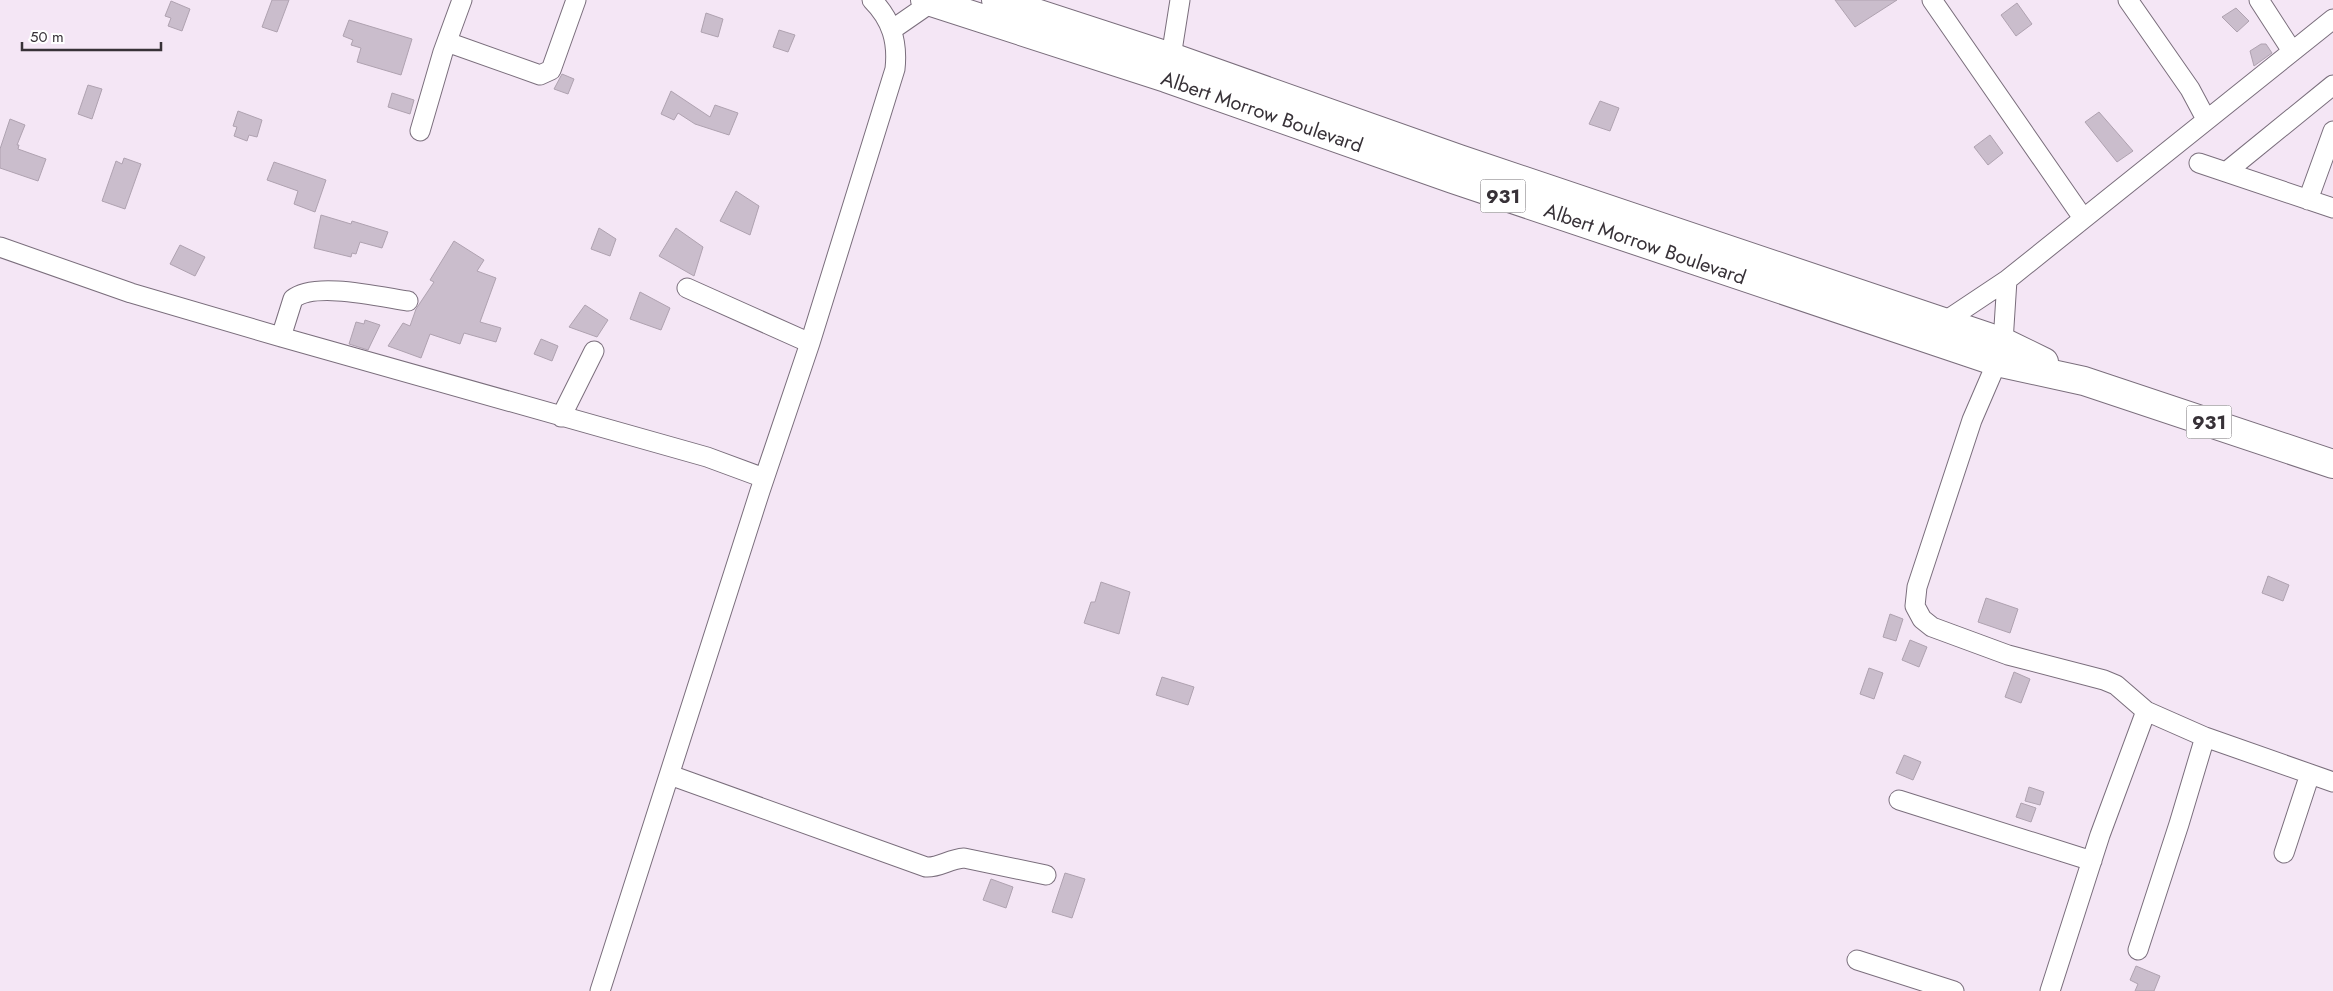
<svg xmlns="http://www.w3.org/2000/svg" width="2333" height="991" font-family="Jost,sans-serif">
<rect width="100%" height="100%" fill="#f4e6f5"/>
<path fill="#cabdcc" stroke="#afa2b0" d="M272,0h17l-12,32 -15,-5z
M1835,0h62l-42,27z
M171,1l19,8 -8,22 -14,-5 3,-8 -6,-2z
M2017,3l15,21 -16,12 -15,-21z
M2236,8l13,13 -12,11 -15,-15z
M706,13l17,6 -5,18 -17,-5z
M349,20l63,19 -11,36 -44,-13 4,-14 -10,-3 2,-5 -10,-4z
M779,30l16,5 -7,17 -15,-5z
M2261,44h5l6,9 -18,13 -4,-15z
M562,74l12,5 -6,15 -14,-5z
M88,85l14,4 -10,30 -14,-5z
M671,91l39,26 5,-12 23,8 -9,22 -34,-11 -17,-11 -4,7 -13,-6z
M392,93l22,7 -4,14 -22,-7z
M1600,101l19,7 -9,23 -21,-7z
M238,111l24,9 -5,17 -8,-2 -2,6 -13,-5 3,-9 -4,-1z
M2099,112l34,39 -16,11 -32,-40z
M10,119l15,6 -8,20h2l-1,4 28,10 -8,22 -38,-13v-19z
M1990,135l13,18 -15,12 -14,-18z
M124,158l17,6 -16,45 -23,-8 14,-40 6,3z
M274,162l52,18 -11,32 -21,-8 4,-13 -31,-11z
M736,191l23,15 -9,29 -30,-14z
M321,215l30,9 1,-3 36,11 -6,16 -22,-6 -4,12 -4,-1 -1,4 -37,-9z
M599,228l17,11 -6,17 -19,-7z
M676,228l27,19 -9,29 -35,-20z
M454,241l30,19 -7,11 19,7 -16,44 21,6 -5,14 -32,-9 -4,11 -30,-10 -9,24 -33,-12 15,-23 7,3 6,-17 18,-27 -4,-2z
M180,245l25,12 -10,19 -25,-12z
M640,292l30,16 -9,22 -31,-11z
M585,305l23,15 -11,17 -28,-10z
M365,320l15,5 -12,25 -19,-6 7,-22 8,2z
M541,339l17,7 -6,15 -18,-7z
M2268,576l21,9 -6,16 -21,-8z
M1101,582l29,10 -11,42 -35,-11 7,-21h4z
M1986,598l32,11 -8,24 -32,-11z
M1890,614l13,5 -7,22 -13,-4z
M1910,640l17,7 -8,20 -17,-7z
M1869,668l14,5 -9,26 -14,-5z
M2014,672l16,7 -9,24 -16,-6z
M1162,677l32,10 -6,18 -32,-10z
M1904,755l17,7 -8,18 -17,-7z
M2029,787l15,5 -4,13 -15,-4z
M2021,803l15,5 -5,14 -15,-5z
M1065,873l20,6 -13,39 -20,-6z
M991,879l22,8 -7,21 -23,-8z
M2136,966l24,10 -6,15h-19l3,-7 -8,-4z"/>
<g fill="none" stroke-linecap="round" stroke-linejoin="round">
<defs>
<path id="minor" d="M1932,0l151,218
M2128,0l62,89 16,30
M2259,0l33,51
M893,29l39,-27
M447,42l93,33 11,-5 25,-70
M1171,57l9,-57
M420,131l23,-79 19,-52
M2199,163l134,45
M2226,172l107,-87
M2308,200l25,-69
M0,247l131,46 150,44 426,120 57,21
M687,288l123,55
M1944,322l63,-42 326,-261
M281,337l12,-38c21,-18 88,-2 115,2
M2003,342l4,-62
M1997,362l-25,58 -55,167 -2,19 7,13 10,8 76,28 96,25 12,5 30,26 59,26 128,45
M561,417l33,-66
M670,775l256,92c13,1 23,-8 38,-9l82,17
M1899,800l193,61
M2284,853l26,-79
M2138,950l41,-126 26,-87
M1857,960l97,31
M600,991l160,-500 50,-148 85,-274c3,-27 -3,-49 -23,-69
M2050,991l50,-156 46,-124"/>
<path id="highway" d="M925,0l241,78 287,101 544,183 87,19 249,83
M996,0l175,57 288,102 544,183 41,20"/>
</defs>
<use href="#minor" stroke="#7a6e7c" stroke-width="21"/>
<use href="#highway" stroke="#7a6e7c" stroke-width="30"/>
<use href="#minor" stroke="#fff" stroke-width="19"/>
<use href="#highway" stroke="#fff" stroke-width="28"/>
</g>
<g text-anchor="middle" dominant-baseline="central" stroke-width="5" stroke-linejoin="round" paint-order="stroke">
<g fill="#fff" stroke="#736f73" stroke-width="1">
<rect x="1480.5" y="179.5" width="45" height="33" rx="4"/>
<rect x="2186.5" y="405.5" width="45" height="33" rx="4"/>
</g>
<g font-size="19" font-weight="bold" fill="#373137">
<text x="1503" y="196">931</text>
<text x="2209" y="422">931</text>
</g>
<g font-size="20" fill="#373137" stroke="#fff">
<text transform="translate(1262 112) rotate(19)">Albert Morrow Boulevard</text>
<text transform="translate(1645 244) rotate(19)">Albert Morrow Boulevard</text>
</g>
</g>
<path d="M22 42v8h139v-8" fill="none" stroke="#373137" stroke-width="2.5"/>
<text x="30" y="42" font-size="15" fill="#373137" stroke="#ffffff" stroke-width="4" paint-order="stroke">50 m</text>
</svg>
